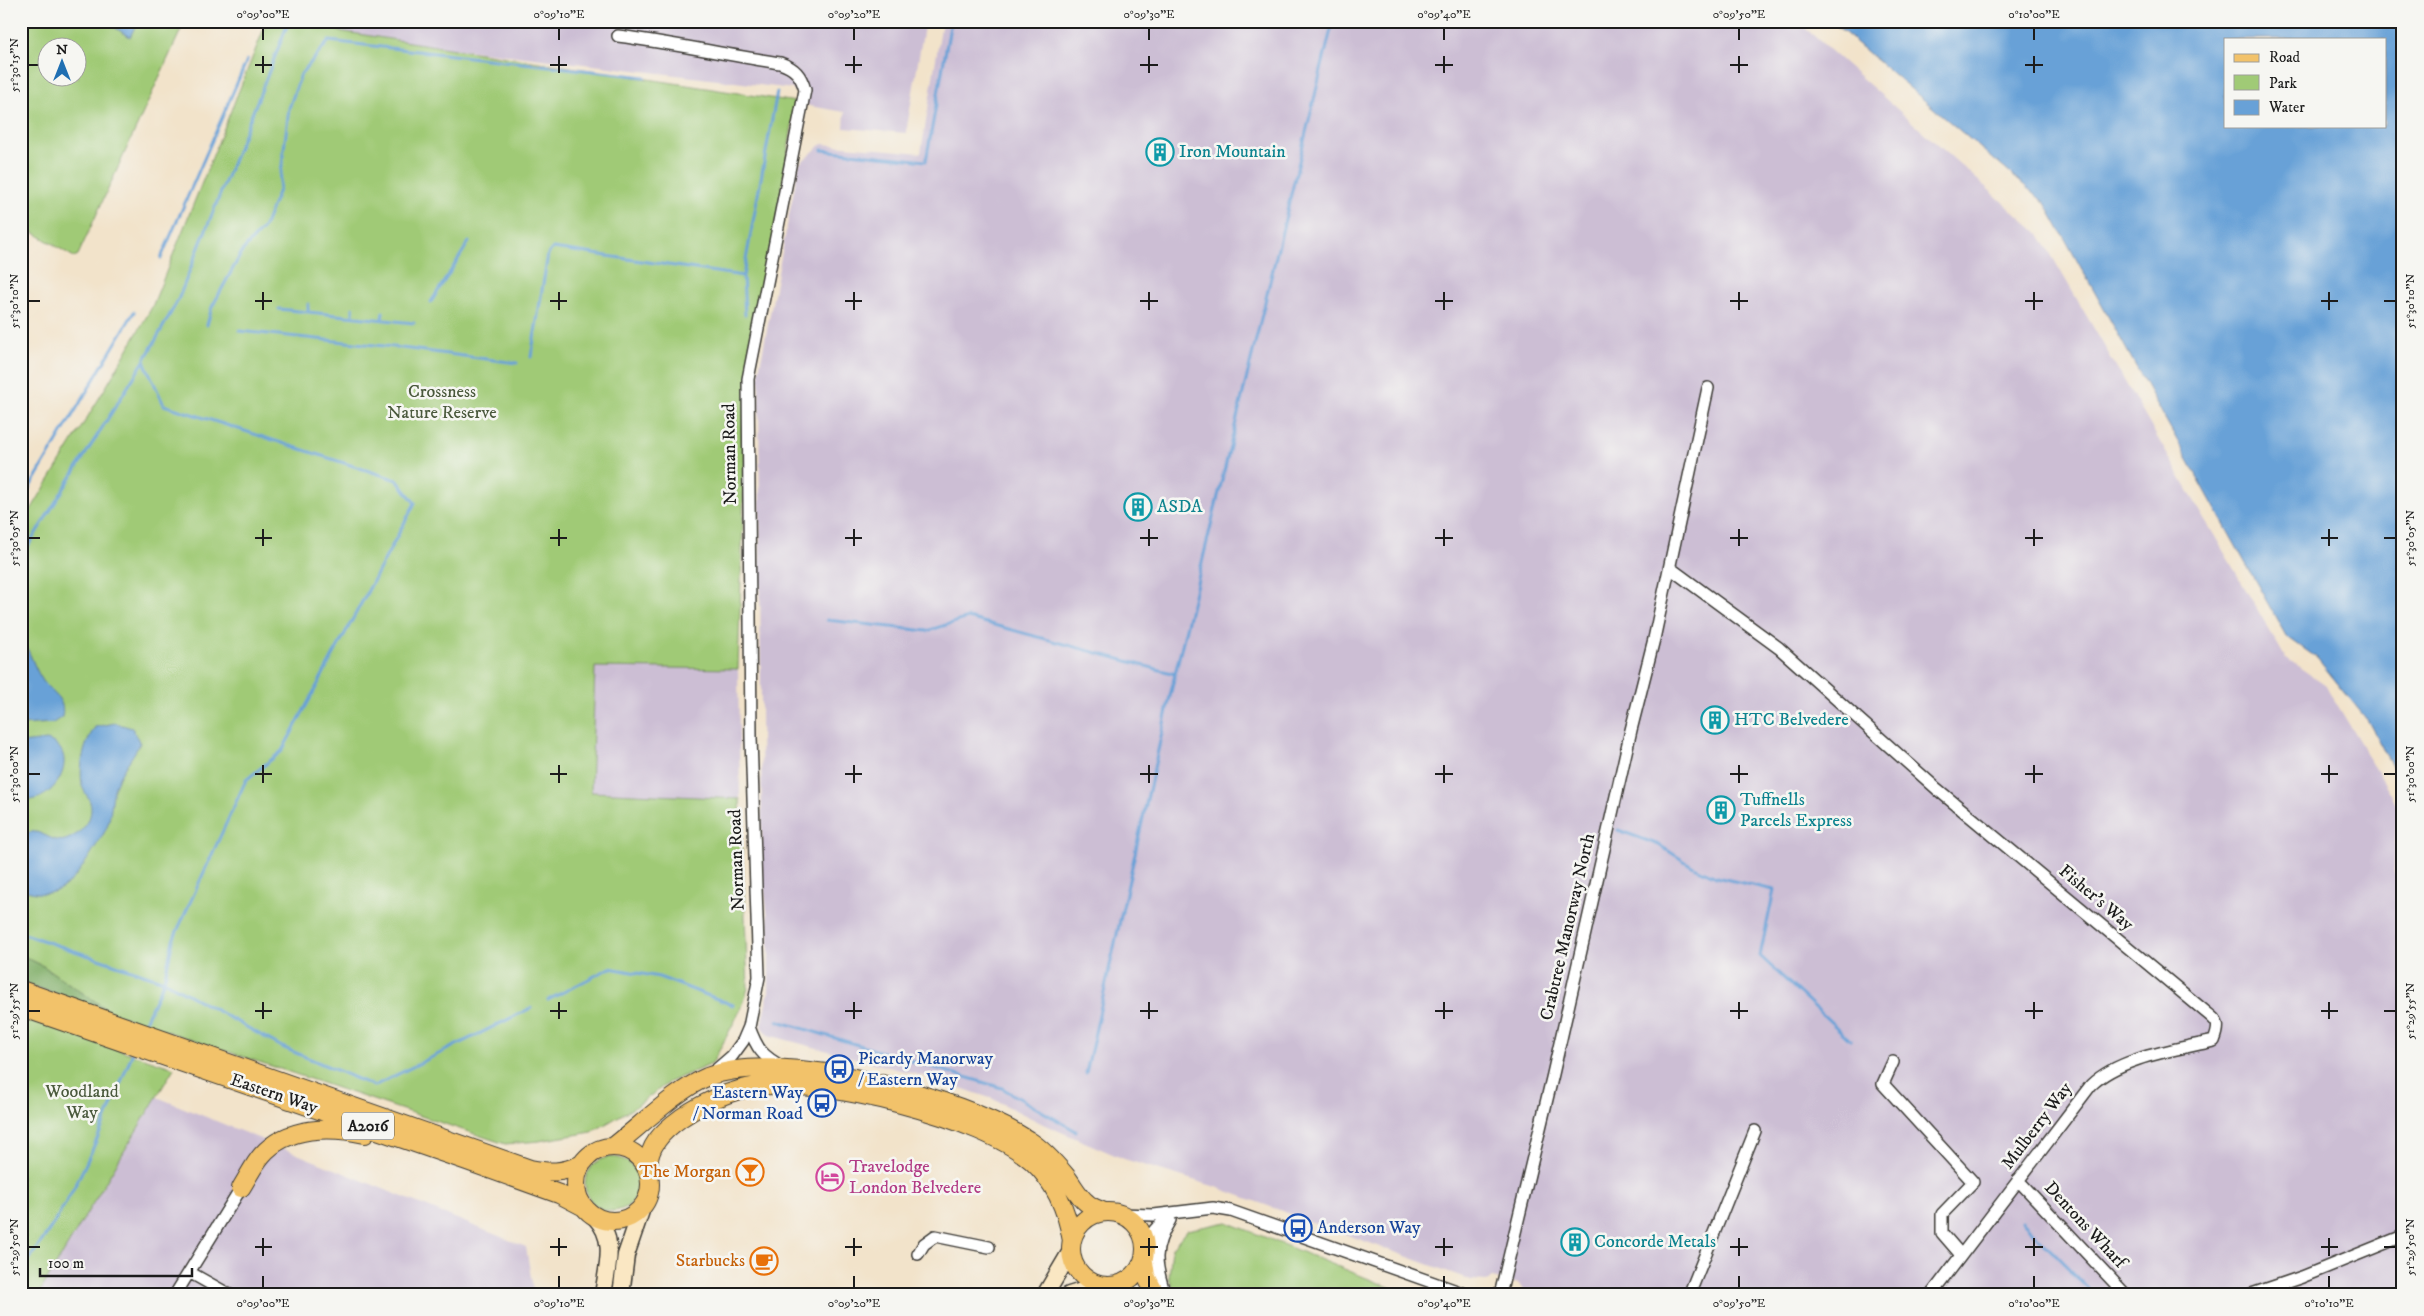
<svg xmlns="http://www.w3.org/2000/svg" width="2424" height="1316" viewBox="0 0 2424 1316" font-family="'IM FELL DW Pica',serif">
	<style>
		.industrial { fill: #ccbed4 }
		.green { fill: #a0ca76; stroke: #5e7349; fill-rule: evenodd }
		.forest { fill: #80ae67; stroke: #4e6542 }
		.water { fill: #68a1d7; stroke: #425e7a; fill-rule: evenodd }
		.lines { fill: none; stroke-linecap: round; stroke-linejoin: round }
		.stream { stroke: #68a1d7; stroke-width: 3 }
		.street-casing { stroke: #3c3a36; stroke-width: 14 }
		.secondary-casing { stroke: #3c3a36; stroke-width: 19 }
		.primary-casing { stroke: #3c3a36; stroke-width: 20 }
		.street { stroke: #fff; stroke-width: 11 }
		.secondary { stroke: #fae7c3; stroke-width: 16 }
		.primary { stroke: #f2c26a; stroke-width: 18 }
		.ticks { fill: none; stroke: #1c1c1c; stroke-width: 2 }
		.labels { text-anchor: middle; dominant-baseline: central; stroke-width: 5; stroke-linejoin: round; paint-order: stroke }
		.shield { fill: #f6f6f2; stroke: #5d5d5c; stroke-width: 1 }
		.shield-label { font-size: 16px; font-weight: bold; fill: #1c1c1c }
		.culture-label { font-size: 18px; fill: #0d838f; stroke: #f6f6f2; text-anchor: start }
		.park-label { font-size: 18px; fill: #4a593c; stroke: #f6f6f2 }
		.street-label { font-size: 18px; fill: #1c1c1c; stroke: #f6f6f2 }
		.transit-label { font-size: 18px; fill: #164399; stroke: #f6f6f2; text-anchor: start }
		.hotel-label { font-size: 18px; fill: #b23c85; stroke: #f6f6f2; text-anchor: start }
		.food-label { font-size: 18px; fill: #c56008; stroke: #f6f6f2; text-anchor: end }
		.neatline { fill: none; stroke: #1c1c1c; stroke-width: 2 }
		.ticks-label { font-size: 12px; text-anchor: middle; fill: #1c1c1c }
	</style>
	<rect width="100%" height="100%" fill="#f6f6f2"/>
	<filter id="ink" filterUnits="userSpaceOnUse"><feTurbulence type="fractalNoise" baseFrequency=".02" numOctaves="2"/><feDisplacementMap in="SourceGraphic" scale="10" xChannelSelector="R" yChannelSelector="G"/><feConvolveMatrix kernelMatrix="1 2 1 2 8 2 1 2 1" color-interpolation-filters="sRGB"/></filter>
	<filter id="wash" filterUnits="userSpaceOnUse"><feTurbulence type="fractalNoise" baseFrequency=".0096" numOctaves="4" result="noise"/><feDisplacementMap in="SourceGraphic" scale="20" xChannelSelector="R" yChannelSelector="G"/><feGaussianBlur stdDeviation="1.12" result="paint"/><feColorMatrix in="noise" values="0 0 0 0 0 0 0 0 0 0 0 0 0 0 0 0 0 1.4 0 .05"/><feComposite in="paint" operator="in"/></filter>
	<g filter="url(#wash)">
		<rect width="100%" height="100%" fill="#f2e3ca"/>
		<path class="industrial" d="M336,21H925L906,133L844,128L845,112L809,106L793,89L416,44L331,30Z
			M942,21H1797L2039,234L2285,657L2326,686L2391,794L2397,807L2394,872L2403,887V1295H1526L1519,1284L1492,1278L1487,1281L1471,1280L1216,1187L1124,1159L1045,1125L993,1099L934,1079L768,1035L761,1026L769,992V927L762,870L759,371L799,164L822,144L921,153Z
			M595,667L738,669L740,799L591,792Z
			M157,1097L526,1247L534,1295H38Z"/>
		<path class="green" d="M21,21H185L78,255L74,257L21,225ZM48,48H78V78H48Z
			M267,21H336L332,30L796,102L747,398L738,669L595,667L591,792L740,799L748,988L742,1007L712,1064L669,1082L635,1107L592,1132L539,1141L505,1144L112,1013L43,966L21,955V526L109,382L152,307Z
			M21,1017L174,1068L38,1295H21V1072L25,1066L21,1071Z
			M585 1184a27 27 0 1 1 54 0a27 27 0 1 1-54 0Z
			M1227,1222L1409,1295H1175L1169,1277L1172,1248L1187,1230Z"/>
		<path class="forest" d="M21,955L43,966L112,1013L21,982Z"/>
		<path class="water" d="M104,21H138L130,37Z
			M1831,21H2403V787L2368,721L2317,658L2286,636L2045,203ZM2225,39H2385V126H2225Z
			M21,647L27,648C32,658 36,671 43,681C52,694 66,698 62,717L53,723L21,725Z
			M115,723L132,728L140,743C133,757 121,771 115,786C111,798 112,812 108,824C105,834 96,845 91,854C73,882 58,903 21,889V834C26,833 32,831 36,832C46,834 55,843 65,840C80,835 95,820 90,802C88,796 83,791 82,785C79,764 84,744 95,727Z
			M47,740C81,750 59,800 27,800L21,795V743Z"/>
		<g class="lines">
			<path class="stream" d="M822,150L926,161L951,21
				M161,258L247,60
				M431,302L469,242
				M279,309L414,323
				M308,312V304
				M745,315L743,276L777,92
				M353,316V308
				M382,319L383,312
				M207,325L212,307L243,250L264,227L279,190L289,108L301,74L329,41L645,77
				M239,331L394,347L517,363
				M531,357L548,254L553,248L743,276
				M21,502L134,312
				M21,557L144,361L178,300L289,21
				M827,620L927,631L968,618L1175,674
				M1618,830L1659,845L1692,866L1716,877L1774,890L1760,956L1850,1040
				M21,933L164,981L282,1047L374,1086L531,1008
				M548,1000L610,968L659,977L733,1005
				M778,1021L1002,1088L1076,1131
				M142,1028L164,981L173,940L246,780L282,751L415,503L397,480L164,405L144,361
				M1086,1073L1175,674L1333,21
				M2022,1221L2095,1295
				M21,1269C73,1206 103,1127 133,1052"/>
		</g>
	</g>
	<g filter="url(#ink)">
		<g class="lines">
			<g class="street-casing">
				<path id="street" d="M618,36C673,43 726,55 780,63C795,68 801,75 805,90L748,379L751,738L759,977L749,1027L743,1041L732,1056L710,1075
					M1670,568L1779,648L1937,789L2201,1008C2216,1021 2222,1021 2214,1041C2175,1050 2120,1057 2091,1085L1931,1295
					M749,1027C757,1049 762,1056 783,1067
					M1893,1062L1883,1084L1973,1182L1942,1214V1233L1961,1255
					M2018,1180L2126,1295
					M1120,1214L1154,1215L1213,1208L1231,1211L1468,1295
					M1146,1249C1151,1235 1154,1225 1170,1220
					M918,1254L924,1244L935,1236L989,1247
					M189,1272L230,1295
					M175,1295L241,1188
					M1165,1295C1155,1264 1152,1249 1170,1220
					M1500,1295L1553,1074L1631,730L1654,639L1708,388
					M1689,1295L1755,1131
					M2249,1295L2302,1277L2403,1236"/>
			</g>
			<g class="secondary-casing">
				<path id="secondary" d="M595,1217C617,1240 607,1266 603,1295
					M621,1295L626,1255L642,1208
					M1045,1295L1071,1251
					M1069,1295L1099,1286"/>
			</g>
			<g class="primary-casing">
				<path id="primary" d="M21,990L530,1169C550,1173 562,1173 580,1165
					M21,1007L467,1161L559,1194L582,1206
					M576 1184a37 37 0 1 1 74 0a37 37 0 1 1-74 0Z
					M613,1147C639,1127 678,1089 707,1077C782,1048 962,1097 1028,1140C1041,1148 1056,1164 1066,1176C1073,1185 1078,1196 1087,1203C1091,1207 1098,1209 1104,1212
					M648,1170C647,1146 663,1131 681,1118C703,1103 731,1090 758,1086C823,1078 983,1117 1032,1161C1055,1182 1067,1210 1072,1241
					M241,1188C248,1177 254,1164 262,1155C287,1126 331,1126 365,1134
					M1071 1249a37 37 0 1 1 74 0a37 37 0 1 1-74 0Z
					M1144,1262L1146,1276L1156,1295"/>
			</g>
			<use href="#street" class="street"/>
			<use href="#secondary" class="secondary"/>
			<use href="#primary" class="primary"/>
		</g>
	</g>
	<path class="ticks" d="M263,28V40M559,28V40M854,28V40M1149,28V40M1444,28V40M1739,28V40M2034,28V40M263,56V73M559,56V73M854,56V73M1149,56V73M1444,56V73M1739,56V73M2034,56V73M28,65H40M255,65H272M550,65H567M845,65H862M1140,65H1158M1435,65H1453M1730,65H1748M2025,65H2043M263,292V310M559,292V310M854,292V310M1149,292V310M1444,292V310M1739,292V310M2034,292V310M2329,292V310M28,301H40M255,301H272M550,301H567M845,301H862M1140,301H1158M1435,301H1453M1730,301H1748M2025,301H2043M2321,301H2338M2384,301H2396M263,529V546M559,529V546M854,529V546M1149,529V546M1444,529V546M1739,529V546M2034,529V546M2329,529V546M28,538H40M255,538H272M550,538H567M845,538H862M1140,538H1158M1435,538H1453M1730,538H1748M2025,538H2043M2321,538H2338M2384,538H2396M263,765V783M559,765V783M854,765V783M1149,765V783M1444,765V783M1739,765V783M2034,765V783M2329,765V783M28,774H40M255,774H272M550,774H567M845,774H862M1140,774H1158M1435,774H1453M1730,774H1748M2025,774H2043M2321,774H2338M2384,774H2396M263,1002V1019M559,1002V1019M854,1002V1019M1149,1002V1019M1444,1002V1019M1739,1002V1019M2034,1002V1019M2329,1002V1019M28,1011H40M255,1011H272M550,1011H567M845,1011H862M1140,1011H1158M1435,1011H1453M1730,1011H1748M2025,1011H2043M2321,1011H2338M2384,1011H2396M263,1238V1256M559,1238V1256M854,1238V1256M1149,1238V1256M1444,1238V1256M1739,1238V1256M2034,1238V1256M2329,1238V1256M28,1247H40M255,1247H272M550,1247H567M845,1247H862M1140,1247H1158M1435,1247H1453M1730,1247H1748M2025,1247H2043M2321,1247H2338M2384,1247H2396M263,1276V1288M559,1276V1288M854,1276V1288M1149,1276V1288M1444,1276V1288M1739,1276V1288M2034,1276V1288M2329,1276V1288"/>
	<defs>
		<g id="building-ring" transform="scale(1.4375)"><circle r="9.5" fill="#f6f6f2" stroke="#0f9aa8" stroke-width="1.5"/><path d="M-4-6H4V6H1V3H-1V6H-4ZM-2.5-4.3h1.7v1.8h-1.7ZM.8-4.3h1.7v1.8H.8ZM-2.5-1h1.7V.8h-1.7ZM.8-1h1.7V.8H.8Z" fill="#0f9aa8"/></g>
		<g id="bus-ring" transform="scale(1.4375)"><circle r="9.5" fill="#f6f6f2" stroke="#1a4fb4" stroke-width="1.5"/><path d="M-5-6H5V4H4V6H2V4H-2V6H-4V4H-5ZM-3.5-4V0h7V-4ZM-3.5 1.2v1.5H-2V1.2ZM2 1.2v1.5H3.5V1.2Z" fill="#1a4fb4"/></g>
		<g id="bar-ring" transform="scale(1.4375)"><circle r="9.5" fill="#f6f6f2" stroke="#e8710a" stroke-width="1.5"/><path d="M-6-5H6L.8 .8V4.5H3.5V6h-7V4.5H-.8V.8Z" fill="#e8710a"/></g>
		<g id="hotel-ring" transform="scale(1.4375)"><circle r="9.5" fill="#f6f6f2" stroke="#d1479c" stroke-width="1.5"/><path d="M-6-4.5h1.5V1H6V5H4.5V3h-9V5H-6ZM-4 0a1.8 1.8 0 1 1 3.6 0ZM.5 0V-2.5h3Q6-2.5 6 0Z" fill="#d1479c"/></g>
		<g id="cafe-ring" transform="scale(1.4375)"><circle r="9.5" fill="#f6f6f2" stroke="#e8710a" stroke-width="1.5"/><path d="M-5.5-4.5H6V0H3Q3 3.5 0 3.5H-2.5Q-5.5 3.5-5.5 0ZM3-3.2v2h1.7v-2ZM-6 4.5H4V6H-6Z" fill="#e8710a"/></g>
	</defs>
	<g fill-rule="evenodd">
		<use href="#building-ring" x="1160" y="152"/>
		<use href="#building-ring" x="1138" y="507"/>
		<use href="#building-ring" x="1715" y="720"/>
		<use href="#building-ring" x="1721" y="810"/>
		<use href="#bus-ring" x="839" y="1069"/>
		<use href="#bus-ring" x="822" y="1103"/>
		<use href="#bar-ring" x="750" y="1172"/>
		<use href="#hotel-ring" x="830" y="1177"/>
		<use href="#bus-ring" x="1298" y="1228"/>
		<use href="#building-ring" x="1575" y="1242"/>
		<use href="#cafe-ring" x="764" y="1261"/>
	</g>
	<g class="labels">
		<rect class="shield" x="342" y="1112.5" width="52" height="27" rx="4"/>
		<g class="shield-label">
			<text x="368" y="1126">A2016</text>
		</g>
		<g class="culture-label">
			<text x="1179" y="152">Iron Mountain</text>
			<text x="1157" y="507">ASDA</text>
			<text x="1734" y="720">HTC Belvedere</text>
			<text x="1740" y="800">Tuffnells<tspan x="1740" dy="21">Parcels Express</tspan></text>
			<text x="1594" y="1242">Concorde Metals</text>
		</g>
		<g class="park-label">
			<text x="442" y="392">Crossness<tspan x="442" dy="21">Nature Reserve</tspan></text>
			<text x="82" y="1092">Woodland<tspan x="82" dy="21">Way</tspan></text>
		</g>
		<g class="street-label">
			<text transform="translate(730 454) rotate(-91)">Norman Road</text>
			<text transform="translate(737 860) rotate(-92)">Norman Road</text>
			<text transform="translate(2096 898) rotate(40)">Fisher's Way</text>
			<text transform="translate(1568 927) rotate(-77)">Crabtree Manorway North</text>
			<text transform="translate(274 1094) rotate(19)">Eastern Way</text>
			<text transform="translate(2037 1126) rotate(-53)">Mulberry Way</text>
			<text transform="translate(2085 1225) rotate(47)">Dentons Wharf</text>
		</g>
		<g class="transit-label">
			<text x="858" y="1059">Picardy Manorway<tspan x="858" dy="21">/ Eastern Way</tspan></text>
			<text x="803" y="1093" text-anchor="end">Eastern Way<tspan x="803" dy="21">/ Norman Road</tspan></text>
			<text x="1317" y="1228">Anderson Way</text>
		</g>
		<g class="hotel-label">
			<text x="849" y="1167">Travelodge<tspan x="849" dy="21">London Belvedere</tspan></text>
		</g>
		<g class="food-label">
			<text x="731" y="1172">The Morgan</text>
			<text x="745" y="1261">Starbucks</text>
		</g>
	</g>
	<rect width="2424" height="1316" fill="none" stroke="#f6f6f2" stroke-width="55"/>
	<rect x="2224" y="38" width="162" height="90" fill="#f6f6f2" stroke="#9f9f9c"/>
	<rect x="2234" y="54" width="25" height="8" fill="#f2c26a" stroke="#9f9f9c"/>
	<text x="2269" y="62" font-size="15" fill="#1c1c1c">Road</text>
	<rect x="2234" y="75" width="25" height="15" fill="#a0ca76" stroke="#9f9f9c"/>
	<text x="2269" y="88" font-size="15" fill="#1c1c1c">Park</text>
	<rect x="2234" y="100" width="25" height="15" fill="#68a1d7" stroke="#9f9f9c"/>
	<text x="2269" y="112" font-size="15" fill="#1c1c1c">Water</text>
	<g transform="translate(62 62)"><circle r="24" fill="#f6f6f2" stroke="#9f9f9c"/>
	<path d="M0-4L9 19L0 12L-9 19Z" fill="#1f6fb2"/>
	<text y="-8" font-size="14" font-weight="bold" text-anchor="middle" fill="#1c1c1c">N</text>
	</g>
	<path d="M40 1268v8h152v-8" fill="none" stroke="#1c1c1c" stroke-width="2.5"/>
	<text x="48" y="1268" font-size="15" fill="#1c1c1c" stroke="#f6f6f2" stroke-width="4" paint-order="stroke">100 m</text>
	<rect x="28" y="28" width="2368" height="1260" class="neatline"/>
	<g class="ticks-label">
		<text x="263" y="18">0°09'00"E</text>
		<text x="559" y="18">0°09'10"E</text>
		<text x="854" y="18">0°09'20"E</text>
		<text x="1149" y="18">0°09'30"E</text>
		<text x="1444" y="18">0°09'40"E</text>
		<text x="1739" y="18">0°09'50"E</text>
		<text x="2034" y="18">0°10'00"E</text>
		<text transform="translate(14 65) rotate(-90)" y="4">51°30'15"N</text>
		<text transform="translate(14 301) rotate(-90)" y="4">51°30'10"N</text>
		<text transform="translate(2410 301) rotate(-90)" y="4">51°30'10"N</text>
		<text transform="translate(14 538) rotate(-90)" y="4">51°30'05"N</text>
		<text transform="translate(2410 538) rotate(-90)" y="4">51°30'05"N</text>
		<text transform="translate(14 774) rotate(-90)" y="4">51°30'00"N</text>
		<text transform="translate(2410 774) rotate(-90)" y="4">51°30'00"N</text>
		<text transform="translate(14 1011) rotate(-90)" y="4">51°29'55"N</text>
		<text transform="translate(2410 1011) rotate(-90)" y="4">51°29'55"N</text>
		<text transform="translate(14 1247) rotate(-90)" y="4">51°29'50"N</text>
		<text transform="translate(2410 1247) rotate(-90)" y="4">51°29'50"N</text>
		<text x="263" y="1307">0°09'00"E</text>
		<text x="559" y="1307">0°09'10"E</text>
		<text x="854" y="1307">0°09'20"E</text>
		<text x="1149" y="1307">0°09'30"E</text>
		<text x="1444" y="1307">0°09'40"E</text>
		<text x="1739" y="1307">0°09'50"E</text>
		<text x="2034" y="1307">0°10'00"E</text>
		<text x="2329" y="1307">0°10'10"E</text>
	</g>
</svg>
